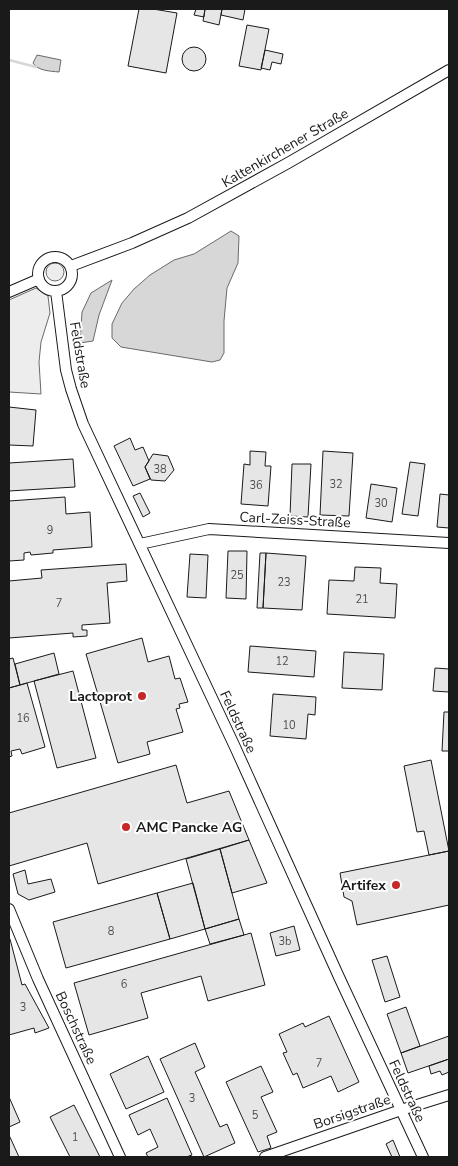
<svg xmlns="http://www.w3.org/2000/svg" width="458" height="1166" viewBox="0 0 458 1166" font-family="'Nunito Sans',sans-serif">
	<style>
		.green { fill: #ededed; stroke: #6a6a6a }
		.water { fill: #d7d7d7; stroke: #6a6a6a }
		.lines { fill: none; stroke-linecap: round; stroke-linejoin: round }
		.stream { stroke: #d7d7d7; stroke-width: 2.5 }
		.building { fill: #e6e6e6; stroke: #1a1a1a }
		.minor-casing { stroke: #1a1a1a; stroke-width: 12 }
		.minor { stroke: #fff; stroke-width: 10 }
		.poi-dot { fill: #c62828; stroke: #fff; stroke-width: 2 }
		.labels { text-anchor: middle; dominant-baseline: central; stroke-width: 4; stroke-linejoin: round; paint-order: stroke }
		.number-label { font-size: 11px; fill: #4d4d4d }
		.street-label { font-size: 14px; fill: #1a1a1a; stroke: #fff }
		.poi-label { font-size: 14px; font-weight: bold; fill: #1a1a1a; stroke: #fff; text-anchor: end }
	</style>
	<rect width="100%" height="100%" fill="#fff"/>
	<path class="green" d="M46 272a9 9 0 1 1 18 0a9 9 0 1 1-18 0Z
		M36,288L48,296L50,313L41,342L39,362L41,394L9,392V300Z"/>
	<path class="water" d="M37,55L61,60L59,72C50,71 38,71 33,63Z
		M231,231L239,236L238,263L227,288L224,321V353L220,360L212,362L121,347L112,338V324L122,303L134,289L150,275L174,260L194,254Z
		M112,280L99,315L93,341L80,343L82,312L91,293Z"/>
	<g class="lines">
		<path class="stream" d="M9,60L36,67"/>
	</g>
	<path class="building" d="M139,9H153L177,13L166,73L128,66Z
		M196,9H205L204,17L194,15Z
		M205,9H222L219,25L203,21Z
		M222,9H245L243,20L221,15Z
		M247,25L269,29L261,70L239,66Z
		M182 59a12 12 0 1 1 24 0a12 12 0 1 1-24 0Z
		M265,50L283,54L281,64L272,62L270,70L261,68Z
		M9,407L36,410L33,446L9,445Z
		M130,438L135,450L143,447L149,461L145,467L150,479L133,486L114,446Z
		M250,451L266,452L265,466H271L268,506L241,504L244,464L250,465Z
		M323,451L353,453L349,516L320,515Z
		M153,454L168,456L174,470L165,481L151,480L145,467Z
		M73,459L75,487L9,491V463Z
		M410,462L425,464L418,516L402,514Z
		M292,464H311L308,517L290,516Z
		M371,484L397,488L392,522L366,518Z
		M140,493L150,513L143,517L133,496Z
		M440,494L449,495V528L437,527Z
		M65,497L66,514L90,512L92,547L53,550V553L31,555L30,552L24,553V560L9,561V501Z
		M228,551H247L246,599L226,598Z
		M260,553H266L263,608H257Z
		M266,553L306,556L302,610L263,608Z
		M190,554L208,555L206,598L187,597Z
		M126,564L127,581L107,583L110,623L82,625V630H87V636L73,637V633L9,638V581L42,578L41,570Z
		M355,567L381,568L380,583L397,584L395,618L327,614L329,580L354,581Z
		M142,638L148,662L169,656L175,679L180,678L188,702L179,704L180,708L176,709L183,732L147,742L150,754L118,763L86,654Z
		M250,646L316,651L314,677L248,672Z
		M344,652L384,654L382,690L342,688Z
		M54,653L59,674L20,685L15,664Z
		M13,658L20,685L9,688V659Z
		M435,668L449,669V692L433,691Z
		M73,671L96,758L57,768L34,681Z
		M27,683L45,747L22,754L20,749L11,751L12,756L9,757V688Z
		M273,694L316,697L315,715L308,714L306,739L270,736Z
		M444,712H449V751H442Z
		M431,760L449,851L429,855L424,831L417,832L404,766Z
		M176,765L187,803L229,791L249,840L98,884L87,843L9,866V813Z
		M249,840L267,883L232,893L220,849Z
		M220,849L239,919L205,929L186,859Z
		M449,851V905L357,925L352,901L344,897L340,873Z
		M25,870L28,884L51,879L55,892L29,900L18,894L13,874Z
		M193,883L205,929L170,939L157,893Z
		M157,893L170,939L66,968L53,922Z
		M239,919L244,935L210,944L205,929Z
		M294,926L300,950L276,956L270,933Z
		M251,933L265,985L208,1001L201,976L141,993L148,1018L89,1035L74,983Z
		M9,939H10L22,985L25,984L49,1028L35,1033L34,1028L9,1035Z
		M387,956L400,997L385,1002L372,960Z
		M406,1007L420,1046L401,1053L387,1014Z
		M329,1016L359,1082L338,1092L331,1076L303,1088L297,1073L293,1075L283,1053L287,1052L279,1034L303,1023L305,1027Z
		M449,1036V1059L408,1073L401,1053Z
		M195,1043L205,1067L195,1072L220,1127L227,1124L235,1143L204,1157L160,1059Z
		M148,1056L164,1092L126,1109L110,1074Z
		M449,1059V1072L442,1075L440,1071L431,1074L429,1066Z
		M261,1066L273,1092L261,1097L277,1132L267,1136L271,1148L258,1152L226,1082Z
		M9,1097L20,1122L9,1127Z
		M167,1098L192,1155L186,1157H148L146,1153L158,1147L150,1129L138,1135L129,1115Z
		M74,1105L100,1157H70L50,1117Z
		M9,1135L19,1157H9Z
		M393,1140L400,1157H391H392L386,1144Z"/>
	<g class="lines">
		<g class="minor-casing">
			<path id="minor" d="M38 274a17 17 0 1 1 34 0a17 17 0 1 1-34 0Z
				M71,266L132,243L188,218L288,163L449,70
				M56,291L66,370L71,389L83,424L235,747L339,977L423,1157
				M9,292L39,279
				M140,544L209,529L449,543
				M9,909L38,979L120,1157
				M265,1157L401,1110L449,1095"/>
		</g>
		<use href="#minor" class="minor"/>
	</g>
	<g class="poi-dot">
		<circle cx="142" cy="696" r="5"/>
		<circle cx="126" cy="827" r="5"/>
		<circle cx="396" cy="885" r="5"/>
	</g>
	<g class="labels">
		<g class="number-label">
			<text x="160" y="469">38</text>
			<text x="336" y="484">32</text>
			<text x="256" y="485">36</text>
			<text x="381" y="503">30</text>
			<text x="50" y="530">9</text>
			<text x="237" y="575">25</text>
			<text x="284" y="582">23</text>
			<text x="362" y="599">21</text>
			<text x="59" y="603">7</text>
			<text x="282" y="661">12</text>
			<text x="23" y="718">16</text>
			<text x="289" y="725">10</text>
			<text x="111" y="931">8</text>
			<text x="285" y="941">3b</text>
			<text x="124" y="984">6</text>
			<text x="23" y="1007">3</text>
			<text x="319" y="1063">7</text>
			<text x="192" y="1098">3</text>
			<text x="255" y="1115">5</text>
			<text x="75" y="1137">1</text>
		</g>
		<g class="street-label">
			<text transform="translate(285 148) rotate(-30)">Kaltenkirchener Straße</text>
			<text transform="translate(80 355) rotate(80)">Feldstraße</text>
			<text transform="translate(295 520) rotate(3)">Carl-Zeiss-Straße</text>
			<text transform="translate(238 722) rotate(65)">Feldstraße</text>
			<text transform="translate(76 1028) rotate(65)">Boschstraße</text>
			<text transform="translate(407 1091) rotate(65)">Feldstraße</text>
			<text transform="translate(352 1112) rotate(-19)">Borsigstraße</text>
		</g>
		<g class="poi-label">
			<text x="132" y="696">Lactoprot</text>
			<text x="136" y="827" text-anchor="start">AMC Pancke AG</text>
			<text x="386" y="885">Artifex</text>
		</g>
	</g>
	<rect width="458" height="1166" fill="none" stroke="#1a1a1a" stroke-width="20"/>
</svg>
